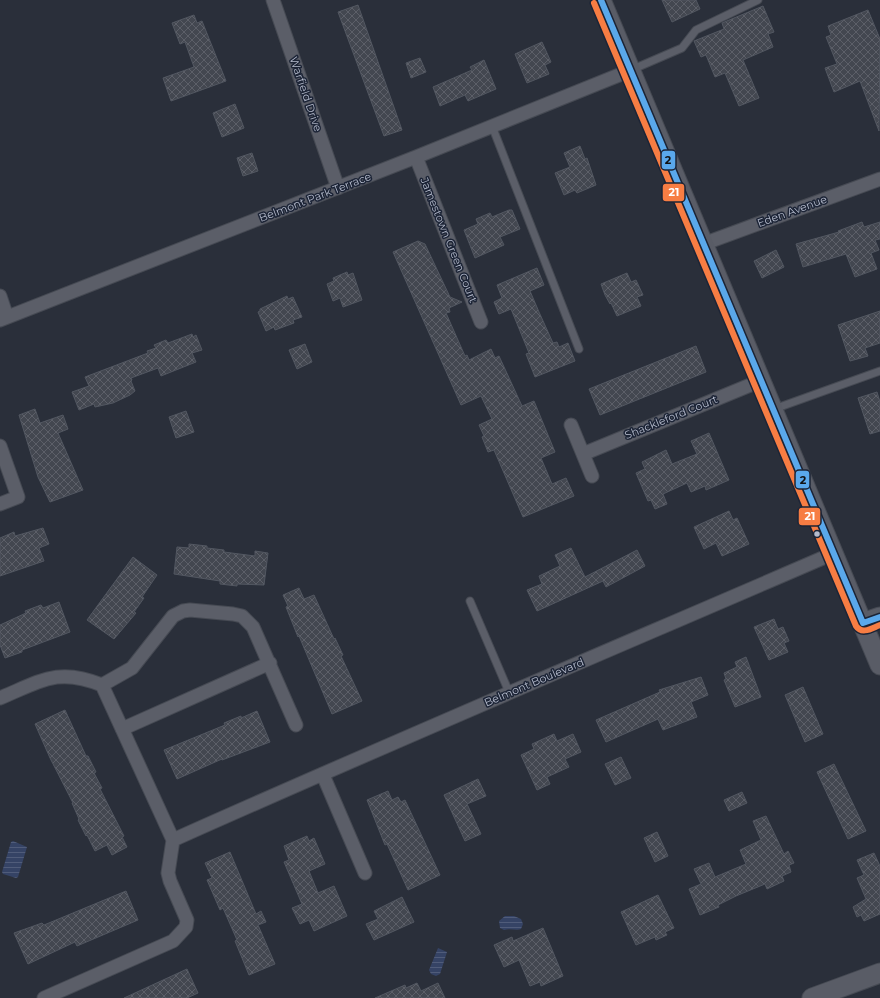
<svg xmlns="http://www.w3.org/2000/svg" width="880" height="998" viewBox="0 0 880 998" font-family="Montserrat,sans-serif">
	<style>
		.water { fill: url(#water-rules) }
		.building { fill: url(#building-cross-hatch); stroke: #525761 }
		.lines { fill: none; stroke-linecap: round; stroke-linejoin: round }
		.lane-casing { stroke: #464a53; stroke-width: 9 }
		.street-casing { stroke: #464a53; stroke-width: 15 }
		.secondary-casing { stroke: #464a53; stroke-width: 21 }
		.lane { stroke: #5b5e68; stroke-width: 7 }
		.street { stroke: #5b5e68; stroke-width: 13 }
		.secondary { stroke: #595c66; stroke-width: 19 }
		.bus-1-casing { stroke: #1c2436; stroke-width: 9 }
		.bus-2-casing { stroke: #1c2436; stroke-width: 9 }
		.bus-1 { stroke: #5aa8eb; stroke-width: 6 }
		.bus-2 { stroke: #f77d43; stroke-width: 6 }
		.bus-dot { fill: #b4bacb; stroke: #1c2436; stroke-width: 1.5 }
		.labels { text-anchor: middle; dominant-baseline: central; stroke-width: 3; stroke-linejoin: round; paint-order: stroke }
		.street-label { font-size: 11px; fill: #b4bacb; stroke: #1c2436 }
		.line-badge { stroke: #1c2436; stroke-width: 1.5 }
		.badge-label { font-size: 11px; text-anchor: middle; font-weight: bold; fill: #fff }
		.pale-badge-label { font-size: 11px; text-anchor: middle; font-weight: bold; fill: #111 }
	</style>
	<defs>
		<pattern id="water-rules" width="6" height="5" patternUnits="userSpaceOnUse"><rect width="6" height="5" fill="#354365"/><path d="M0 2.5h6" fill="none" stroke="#505c7a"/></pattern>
		<pattern id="building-cross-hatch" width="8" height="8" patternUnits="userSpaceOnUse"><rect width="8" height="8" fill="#434750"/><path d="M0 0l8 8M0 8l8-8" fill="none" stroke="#5c5f68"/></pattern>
	</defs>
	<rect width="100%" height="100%" fill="#2a2f3a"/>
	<path class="water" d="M13,841L27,847L18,877L16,878L3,874L2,872L11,842Z
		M505,916H514L521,919L523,924L521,929C517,931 510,928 504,930L500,928L499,921Z
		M438,948L447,952L440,974L436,976L431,974L429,970Z"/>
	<path class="building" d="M662,0H696L700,9L672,22Z
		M358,5L402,130L384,136L338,12Z
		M763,6L774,32L768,34L773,47L743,60L759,98L739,106L725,73L715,77L706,55L701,57L694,41L724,29L722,23Z
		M868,10L880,39L879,131L860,81L834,92L825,68L837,64L826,37L831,35L828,26Z
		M194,15L197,23L202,21L226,81L171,101L163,78L194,67L185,42L180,44L172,23Z
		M542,42L551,62L545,65L549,74L527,83L515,54Z
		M420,58L426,72L411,78L406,63Z
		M484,60L496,89L468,101L465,95L440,106L433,87L472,70L470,67Z
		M235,104L244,128L222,137L213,113Z
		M580,146L585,159L587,158L596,185L577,193L575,190L564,195L555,173L570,167L564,153Z
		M252,153L258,171L243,176L237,158Z
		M509,210H512L520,229L500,237L504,245L475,258L464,230L478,224L476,219L490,213L492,217Z
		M862,222L864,227L880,222V239L875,240L879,250L871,253L877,269L855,277L846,254L803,267L796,244L839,232L838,231Z
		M418,241L425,244L450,297L462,302L449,308L450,312L446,313L465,356L467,355L469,360L491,349L495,358L499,356L522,406L534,401L555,452L541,458L552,484L566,478L574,496L523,517L494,450L488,452L482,437L484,436L479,425L492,419L481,396L461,405L393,252Z
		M776,250L784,267L762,278L754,261Z
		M537,268L544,285L530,291L539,312L553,343L557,342L559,347L568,343L575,361L535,377L526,354L529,353L511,309L499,314L494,302L502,298L497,285Z
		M347,272L348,275L353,273L362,300L343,307L340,298L333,301L327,284L334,281L333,278Z
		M627,273L631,282L636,280L643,295L637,297L641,306L617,316L611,303L610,304L605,295L601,284Z
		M287,296L288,299L293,297L302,317L293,320L294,323L275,330L274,327L266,331L258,312L260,311V309Z
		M880,311V343L865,348L868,356L850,361L838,325Z
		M192,334L193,337L196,335L202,350L192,353L196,362L161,376L158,368L131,378L132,380L131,381L135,391L130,395L113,403L95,407L94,404L79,410L72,392L89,386L85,377L148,353L147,351L156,348L154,345L166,340L168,343Z
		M305,344L312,362L297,369L289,350Z
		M696,346L706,372L600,415L589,389Z
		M877,392L880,402V431L870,434L858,398Z
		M35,409L40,423L63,415L68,429L58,433L83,490L50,502L38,477L19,415Z
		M186,411L194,432L176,438L169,417Z
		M709,433L729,480L706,490L705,486L691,492L687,483L663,494L667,504L655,509L651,500L648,501L636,473L645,469L642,462L666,450L672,464L697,454L691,441Z
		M729,511L733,520L737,518L749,544L722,556L716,543L704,549L694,527Z
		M43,528L49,544L39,548L44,561L0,576V538L14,532L15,536Z
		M189,544L207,546V548L224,550V552L255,556V551L268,553L264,585L237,584V586L220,584V581L174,574L177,547L189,548Z
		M571,548L585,577L637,550L645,566L606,587L603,581L537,611L527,590L542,584L539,576L560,566L555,555Z
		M133,557L157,575L142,597L144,598L134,612L136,613L114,639L87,620Z
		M299,588L304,599L314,595L334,639L335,638L343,655L341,656L362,701L332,714L299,636L298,637L286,607L288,606L283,595Z
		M59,602L70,632L22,650V652L5,658L0,645V625L26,613L25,611L41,605L43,608Z
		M774,619L778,629L783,627L789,641L784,643L788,652L769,660L754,627Z
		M746,657L761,697L735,707L724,680L726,679L724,673L737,667L735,662Z
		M701,677L708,695L691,702L697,717L663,730L658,719L606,742L596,720L660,692L659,690Z
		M803,687L823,734L805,742L785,695Z
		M65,710L86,756H88L96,772L94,773L102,788L100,789L124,836L122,837L127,847L112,855L107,845L95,851L87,835L86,836L78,820L79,819L72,803H73L50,758L35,724Z
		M257,711L270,742L222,760V759L177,779L164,750L225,725L224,723L241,716V718Z
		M554,734L557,741L573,734L581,752L565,759L569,767L547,777L550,784L537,790L521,755L534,749L532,744Z
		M621,757L631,778L615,785L605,764Z
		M834,764L866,831L848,839L817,772Z
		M478,779L486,796L467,804L481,834L465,841L444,795Z
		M388,791L392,800L398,797L401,802L405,800L440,875L408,890L387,844L385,845L367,800Z
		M742,792L747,803L729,811L724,800Z
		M766,816L784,854L788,851L794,863L789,865L791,872L782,876L784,881L767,889L765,884L736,896L718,905L719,907L700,915L689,889L701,884L694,869L709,863L715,877L746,864L740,850L761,840L753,821Z
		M657,832L668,856L655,862L644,838Z
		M307,836L309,841L314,838L325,864L309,871L318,893L334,886L347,916L314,931L309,920L300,924L292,908L302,904L284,862L289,860L284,846Z
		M230,852L256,914L261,911L266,922L258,925L275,964L249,975L235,941L237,940L223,908L220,910L207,880L212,878L205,863Z
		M874,853L880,866V914L864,921L861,915L857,917L853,907L866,899L857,878L864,875L857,860Z
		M126,891L138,920L77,946L75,942L28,964L14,933L42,923L44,925Z
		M658,895L674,928L665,932L667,935L656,940L655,937L636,945L621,912Z
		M402,897L414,922L374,940L366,924L378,919L374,911Z
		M543,928L563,976L541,986L540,982L530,986L519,960L504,967L494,945L512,937L513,941Z
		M187,969L198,993L187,998H124Z
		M417,983L421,991L438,983L445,998H375L405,985L406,988Z"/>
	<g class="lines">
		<g class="lane-casing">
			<path id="lane" d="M631,70L682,48L696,30L758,0
				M492,126L579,349
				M774,409L880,371
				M470,601L509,692"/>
		</g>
		<g class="street-casing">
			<path id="street" d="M273,0L338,188
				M416,157L481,322
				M703,244L880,179
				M0,296L7,317
				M0,320L416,157L629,71
				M571,425L592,476
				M0,446L18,497L0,504
				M583,454L760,381
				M0,698C41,681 58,667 102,685L132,668L173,616L183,611L190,610L233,614L242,616L253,627L296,725
				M122,729L270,663
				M323,775L365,873
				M173,840C392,742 612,649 832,554
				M44,998L173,941L186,927L187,920L170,881L168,873L173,840L102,685"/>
		</g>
		<g class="secondary-casing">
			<path id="secondary" d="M601,0L880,665
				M863,623L880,617
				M812,998L880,973"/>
		</g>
		<use href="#lane" class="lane"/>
		<use href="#street" class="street"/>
		<use href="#secondary" class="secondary"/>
		<g class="bus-1-casing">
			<path id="bus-1" d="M601,0L863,623L880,617"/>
		</g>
		<g class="bus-2-casing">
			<path id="bus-2" d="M594,3L856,626C862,635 872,628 880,625"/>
		</g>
		<use href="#bus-1" class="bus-1"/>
		<use href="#bus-2" class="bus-2"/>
	</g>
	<circle class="bus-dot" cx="817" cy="534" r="3.5"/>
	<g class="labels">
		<g class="street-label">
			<text transform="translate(306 94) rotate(71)">Warfield Drive</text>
			<text transform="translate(315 197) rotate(-21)">Belmont Park Terrace</text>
			<text transform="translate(792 211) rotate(-20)">Eden Avenue</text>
			<text transform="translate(449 240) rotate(68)">Jamestown Green Court</text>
			<text transform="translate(671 417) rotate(-22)">Shackleford Court</text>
			<text transform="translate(534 682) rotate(-23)">Belmont Boulevard</text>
		</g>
	</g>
	<g class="line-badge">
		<rect x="661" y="150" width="15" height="20" rx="4" fill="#5aa8eb"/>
		<rect x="662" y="183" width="23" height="19" rx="4" fill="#f77d43"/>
		<rect x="795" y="470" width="15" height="19" rx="4" fill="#5aa8eb"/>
		<rect x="798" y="507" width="23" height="19" rx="4" fill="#f77d43"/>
	</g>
	<g class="badge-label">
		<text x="674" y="196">21</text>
		<text x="810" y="520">21</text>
	</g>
	<g class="pale-badge-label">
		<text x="668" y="164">2</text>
		<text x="803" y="484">2</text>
	</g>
</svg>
